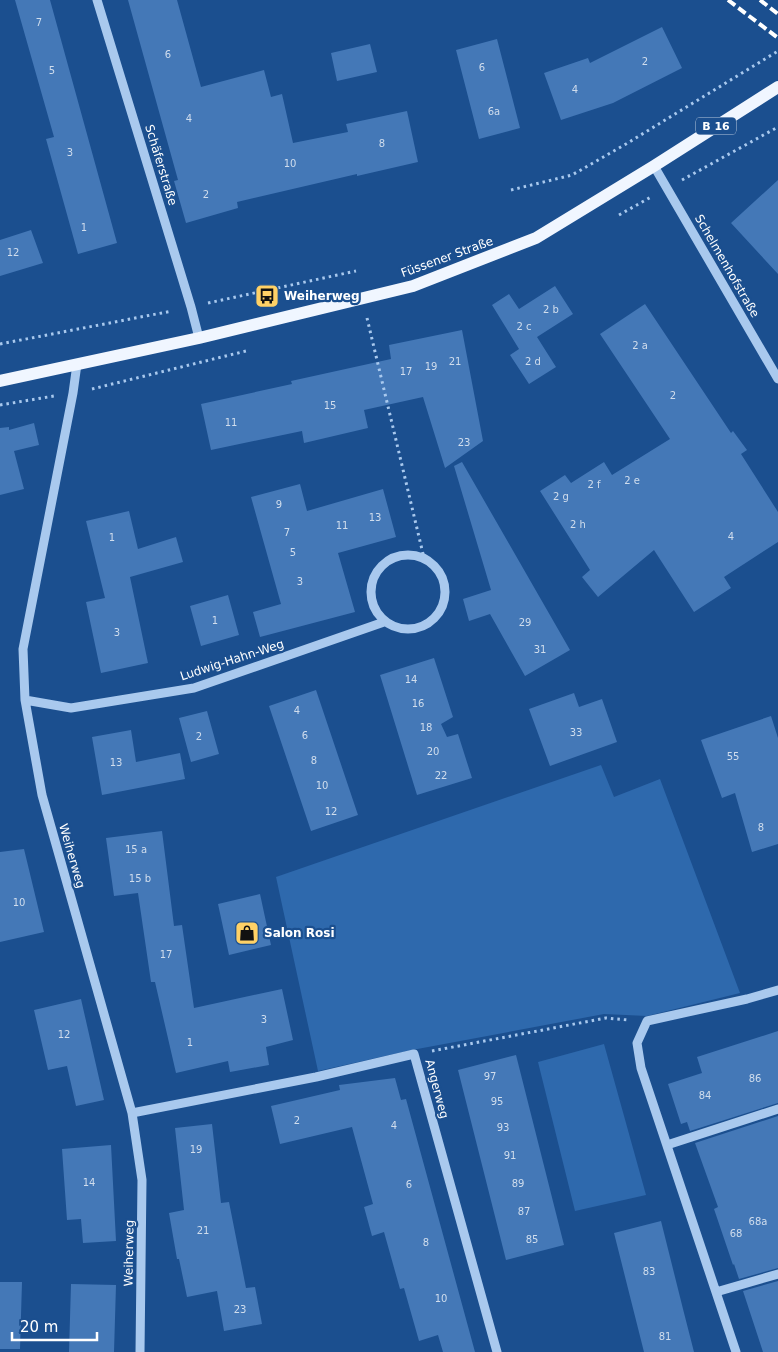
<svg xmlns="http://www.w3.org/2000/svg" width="778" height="1352" viewBox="0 0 778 1352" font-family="'DejaVu Sans',sans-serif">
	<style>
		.green { fill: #2e69ad }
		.building { fill: #4478b7 }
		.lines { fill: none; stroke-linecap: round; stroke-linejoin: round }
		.path { stroke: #a9c9ee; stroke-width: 3; stroke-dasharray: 2.5 4; stroke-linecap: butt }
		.minor { stroke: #a9c9ee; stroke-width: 9 }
		.major { stroke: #f0f6ff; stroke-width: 12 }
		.rail { stroke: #fff; stroke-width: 4; stroke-dasharray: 9 4; stroke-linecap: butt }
		.labels { text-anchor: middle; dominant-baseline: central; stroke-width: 4.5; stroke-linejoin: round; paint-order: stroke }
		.number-label { font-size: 10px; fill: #d0dded }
		.shield { fill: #1b4f8f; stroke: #bbcadd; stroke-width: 1 }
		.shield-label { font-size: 11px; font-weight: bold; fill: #fff }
		.street-label { font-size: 12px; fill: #fff; stroke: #1b4f8f }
		.poi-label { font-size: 12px; font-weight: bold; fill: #fff; stroke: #1b4f8f; text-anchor: start }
	</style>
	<rect width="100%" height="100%" fill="#1b4f8f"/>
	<path class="green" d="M601,765L614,797L660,779L740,993L647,1016L604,1014L412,1050L318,1071L276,877Z
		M604,1044L646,1195L575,1211L538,1062Z"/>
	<path class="building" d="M15,0H50L117,243L78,254L46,139L54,137Z
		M128,0H177L201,87L264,70L271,97L282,94L293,143L348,132L346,124L407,111L418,162L357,176V174L237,202L238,208L186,223L174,181L178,180Z
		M662,27L682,68L613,103L561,120L544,73L588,58L590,63Z
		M497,39L520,128L479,139L456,50Z
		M370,44L377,72L337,81L331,53Z
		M778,180V274L731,223Z
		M31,230L43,263L0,276V240Z
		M555,286L573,314L537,337L556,367L529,384L510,355L519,349L492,305L509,294L519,309Z
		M645,304L731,433L733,431L747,450L741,454L778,512V542L724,577L731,588L694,612L654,550L598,597L582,577L590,570L540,491L565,475L571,483L604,462L612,475L670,439L600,334Z
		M462,330L483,441L445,468L423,397L364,410L368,428L304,443L302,431L211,450L201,404L292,384L291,381L391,359L389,345Z
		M34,423L39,445L14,451L24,489L0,495V428L9,427V430Z
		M462,462L570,650L525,676L490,614L469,621L463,599L491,590L454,466Z
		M300,484L307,511L383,489L396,537L338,553L355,612L260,637L253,612L281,604L251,497Z
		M129,511L138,549L176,537L183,562L130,577L148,663L101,673L86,602L105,598L86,521Z
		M228,595L239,635L201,646L190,606Z
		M434,658L453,717L441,724L447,737L458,734L472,778L417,795L380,675Z
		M316,690L358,815L311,831L269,706Z
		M574,693L579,707L602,699L617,742L550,766L529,709Z
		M207,711L219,754L191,762L179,718Z
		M771,716L778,738V844L752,852L735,793L722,798L701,740Z
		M131,730L136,762L180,753L185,779L102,795L92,737Z
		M162,831L174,926L182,925L194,1008L282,989L293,1040L266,1047L269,1065L230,1072L228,1061L176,1073L155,982H151L138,893L114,896L106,838Z
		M24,849L44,932L0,942V852Z
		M260,894L271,945L229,955L218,904Z
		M81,999L104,1100L76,1106L67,1066L48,1070L34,1010Z
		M778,1031V1103L690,1131L687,1122L681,1124L668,1084L702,1073L697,1057Z
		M516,1055L564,1245L506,1260L458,1070Z
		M395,1078L401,1100L406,1099L475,1352H443L438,1335L419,1341L404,1288L400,1289L384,1232L372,1236L364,1207L373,1204L352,1127L280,1144L271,1106L340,1090L339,1085Z
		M778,1116V1268L739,1279L734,1264L733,1265L714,1209L718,1207L695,1143Z
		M212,1124L221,1203L229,1202L246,1288L255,1287L262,1324L224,1331L217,1291L187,1297L179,1259H177L169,1213L184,1210L175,1128Z
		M111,1145L116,1241L83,1243L81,1219L67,1220L62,1149Z
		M661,1221L683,1309L694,1352H644L614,1233Z
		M778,1281V1352H763L743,1291Z
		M0,1282H22L20,1349H0Z
		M71,1284L116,1285L114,1352H69Z"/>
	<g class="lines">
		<path class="path" d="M682,180L778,127
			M511,190L572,175L626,144L778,51
			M619,215L651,197
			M208,303L356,271
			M367,318L424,558
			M0,344L172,311
			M92,389L246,351
			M0,405L54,396
			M432,1051L606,1018L628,1020"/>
		<path class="minor" d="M97,0L191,307L199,338
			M654,166L778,379
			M77,364L73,393L23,649L25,700L42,795L132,1113L142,1180L140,1352
			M371 592a37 37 0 1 1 74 0a37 37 0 1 1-74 0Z
			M25,700L71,708L194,688L384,622
			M132,1113L316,1077L414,1054L497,1352
			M667,1145L778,1109
			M716,1292L778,1274
			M736,1352L641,1068L637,1043L647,1021L747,999L778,990"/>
		<path class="major" d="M0,381L199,338L413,286L536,238L654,166L778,87"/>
		<path class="rail" d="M728,0L778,38
			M760,0L778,14"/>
	</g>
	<defs>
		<g id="bus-square" transform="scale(1.25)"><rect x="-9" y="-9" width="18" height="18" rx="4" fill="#ffd166" stroke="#1b4f8f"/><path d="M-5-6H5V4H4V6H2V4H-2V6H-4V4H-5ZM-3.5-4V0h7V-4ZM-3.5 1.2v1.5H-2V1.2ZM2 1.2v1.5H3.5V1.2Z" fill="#111"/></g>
		<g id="shop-square" transform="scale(1.25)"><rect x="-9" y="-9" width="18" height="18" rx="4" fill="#ffd166" stroke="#1b4f8f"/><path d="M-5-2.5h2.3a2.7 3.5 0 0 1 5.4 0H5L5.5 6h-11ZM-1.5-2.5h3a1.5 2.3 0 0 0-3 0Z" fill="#111"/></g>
	</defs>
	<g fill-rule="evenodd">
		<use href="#bus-square" x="267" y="296"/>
		<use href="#shop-square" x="247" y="933"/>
	</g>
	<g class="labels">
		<g class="number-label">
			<text x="39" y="22">7</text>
			<text x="168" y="54">6</text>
			<text x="645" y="61">2</text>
			<text x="482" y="67">6</text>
			<text x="52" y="70">5</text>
			<text x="575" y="89">4</text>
			<text x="494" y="111">6a</text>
			<text x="189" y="118">4</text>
			<text x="382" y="143">8</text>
			<text x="70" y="152">3</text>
			<text x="290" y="163">10</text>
			<text x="206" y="194">2</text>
			<text x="84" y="227">1</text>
			<text x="13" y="252">12</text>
			<text x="551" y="309">2 b</text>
			<text x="524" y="326">2 c</text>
			<text x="640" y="345">2 a</text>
			<text x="455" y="361">21</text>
			<text x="533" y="361">2 d</text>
			<text x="431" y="366">19</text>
			<text x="406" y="371">17</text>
			<text x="673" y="395">2</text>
			<text x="330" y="405">15</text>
			<text x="231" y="422">11</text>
			<text x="464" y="442">23</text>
			<text x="632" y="480">2 e</text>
			<text x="594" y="484">2 f</text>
			<text x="561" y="496">2 g</text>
			<text x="279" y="504">9</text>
			<text x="375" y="517">13</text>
			<text x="578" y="524">2 h</text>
			<text x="342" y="525">11</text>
			<text x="287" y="532">7</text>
			<text x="731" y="536">4</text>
			<text x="112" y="537">1</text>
			<text x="293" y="552">5</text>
			<text x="300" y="581">3</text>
			<text x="215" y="620">1</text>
			<text x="525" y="622">29</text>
			<text x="117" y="632">3</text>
			<text x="540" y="649">31</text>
			<text x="411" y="679">14</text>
			<text x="418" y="703">16</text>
			<text x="297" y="710">4</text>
			<text x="426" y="727">18</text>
			<text x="576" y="732">33</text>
			<text x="305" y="735">6</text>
			<text x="199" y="736">2</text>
			<text x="433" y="751">20</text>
			<text x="733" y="756">55</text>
			<text x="314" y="760">8</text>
			<text x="116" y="762">13</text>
			<text x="441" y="775">22</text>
			<text x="322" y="785">10</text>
			<text x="331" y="811">12</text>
			<text x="761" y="827">8</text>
			<text x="136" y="849">15 a</text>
			<text x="140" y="878">15 b</text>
			<text x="19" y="902">10</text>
			<text x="166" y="954">17</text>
			<text x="264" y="1019">3</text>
			<text x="64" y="1034">12</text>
			<text x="190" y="1042">1</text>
			<text x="490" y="1076">97</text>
			<text x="755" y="1078">86</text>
			<text x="705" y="1095">84</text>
			<text x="497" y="1101">95</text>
			<text x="297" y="1120">2</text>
			<text x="394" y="1125">4</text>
			<text x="503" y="1127">93</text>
			<text x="196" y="1149">19</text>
			<text x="510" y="1155">91</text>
			<text x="89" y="1182">14</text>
			<text x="518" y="1183">89</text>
			<text x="409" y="1184">6</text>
			<text x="524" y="1211">87</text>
			<text x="758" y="1221">68a</text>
			<text x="203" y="1230">21</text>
			<text x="736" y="1233">68</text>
			<text x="532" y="1239">85</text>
			<text x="426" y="1242">8</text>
			<text x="649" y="1271">83</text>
			<text x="441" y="1298">10</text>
			<text x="240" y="1309">23</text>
			<text x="665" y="1336">81</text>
		</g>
		<rect class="shield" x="696" y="117.5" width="40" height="17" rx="4"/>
		<g class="shield-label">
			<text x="716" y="126">B 16</text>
		</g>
		<g class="street-label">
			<text transform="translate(161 165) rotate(73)">Schäferstraße</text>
			<text transform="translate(447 257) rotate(-20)">Füssener Straße</text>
			<text transform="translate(727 266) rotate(60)">Schelmenhofstraße</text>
			<text transform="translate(232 660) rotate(-18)">Ludwig-Hahn-Weg</text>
			<text transform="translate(72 856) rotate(74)">Weiherweg</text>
			<text transform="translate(437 1089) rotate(75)">Angerweg</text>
			<text transform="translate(129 1253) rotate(-89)">Weiherweg</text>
		</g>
		<g class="poi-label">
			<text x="284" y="296">Weiherweg</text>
			<text x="264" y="933">Salon Rosi</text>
		</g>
	</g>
	<path d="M12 1332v8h85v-8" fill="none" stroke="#ffffff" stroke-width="2.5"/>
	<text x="20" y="1332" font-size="15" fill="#ffffff" stroke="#1b4f8f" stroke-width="4" paint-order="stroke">20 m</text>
</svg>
